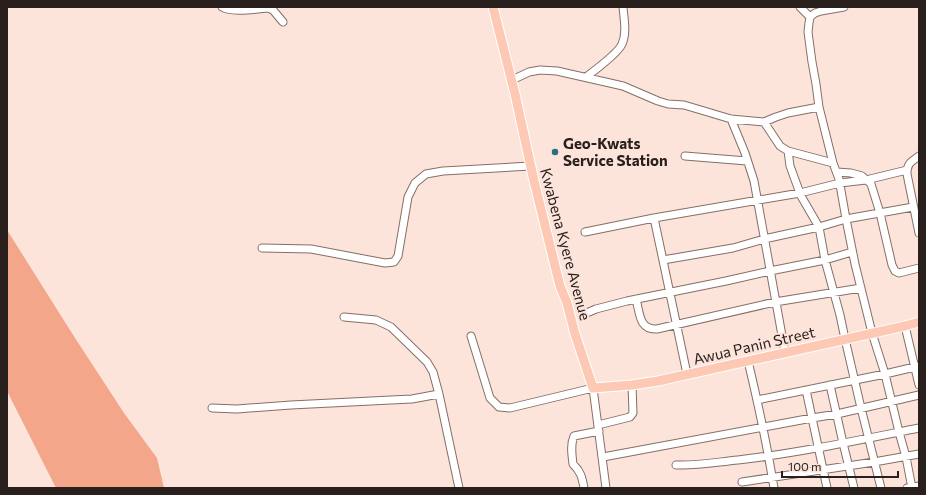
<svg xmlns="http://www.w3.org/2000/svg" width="926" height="495" viewBox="0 0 926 495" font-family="Commissioner,sans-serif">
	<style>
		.forest { fill: #f3a689 }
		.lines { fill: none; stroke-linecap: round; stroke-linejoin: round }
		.minor-casing { stroke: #846f67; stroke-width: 9 }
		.major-casing { stroke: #fff; stroke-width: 11 }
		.minor { stroke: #fff; stroke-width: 7 }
		.major { stroke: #fdc9b5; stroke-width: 9 }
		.poi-dot { fill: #2b6c80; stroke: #fce4db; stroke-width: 1.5 }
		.labels { text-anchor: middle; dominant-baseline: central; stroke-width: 4; stroke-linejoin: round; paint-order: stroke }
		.poi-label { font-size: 15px; font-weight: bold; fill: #29201d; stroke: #fce4db; text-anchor: start }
		.street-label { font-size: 15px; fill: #29201d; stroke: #fce4db }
	</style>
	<rect width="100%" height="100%" fill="#fce4db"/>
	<path class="forest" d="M7,230L75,338L124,413L157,458L164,488H56L7,391Z"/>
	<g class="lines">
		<g class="minor-casing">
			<path id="minor" d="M222,7C230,13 257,9 268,8L273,10L283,22
				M800,7L810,17
				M844,7L821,11L815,13L810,17L809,23L808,32L812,62L816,84L819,107L833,163L839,179L846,219L855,264L872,333L885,374L899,432L906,457L912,488
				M586,77C594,71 619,52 622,44C627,33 624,19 623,7
				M512,80L529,72L540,70L557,71L623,86L658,101L668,104L684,105L731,119L764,122L776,117L788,113L819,107
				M731,119L745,153L754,181L785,352
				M764,122L780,146L788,151L833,163
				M685,156L747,161
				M919,156C911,162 907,163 907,174L919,233
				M837,172L851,173L862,176L871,184L880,213L892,265L895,271L899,273L919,268
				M654,218L687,374
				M585,232L654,218L800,193L840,183L866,180L907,170
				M262,248L311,249L385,263L394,262L398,256L408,197L415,183L426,174L443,171L531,166
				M663,260L733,248L764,239L819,227L801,196L790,166L788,151
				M636,299C640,314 639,330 657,329L775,302L861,288
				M589,312L596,309L627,301L726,281L770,271L825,260L852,252
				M344,317L376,320L391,327L427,362L433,372L439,394L459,488
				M905,326L919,385
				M471,336L490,398L499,407L510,408L593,388L606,488
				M748,361C758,403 767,445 774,488
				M830,385L843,443L854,488
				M806,390L827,488
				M757,400L885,374L919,366
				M212,408L237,409L291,405L391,400L412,399L439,394
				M598,425L630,417L633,413L632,385
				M603,457L812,418L837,414L919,395
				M676,465C697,466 717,462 738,460C799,453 859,440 919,428
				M742,482L874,462L919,454
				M584,488C582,477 581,472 573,464C572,455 570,445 574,436L599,431
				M881,488L861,408L845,339L840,315L825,260L819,227L846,219L913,207
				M907,488L919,486"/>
		</g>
		<g class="major-casing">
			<path id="major" d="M493,7L515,94L534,181L560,286L567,303L575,334L593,388L632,385L658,381L905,326L919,322"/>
		</g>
		<use href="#minor" class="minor"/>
		<use href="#major" class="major"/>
	</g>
	<circle class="poi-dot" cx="555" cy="152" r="4"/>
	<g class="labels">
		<g class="poi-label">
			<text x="563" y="143">Geo-Kwats<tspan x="563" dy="17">Service Station</tspan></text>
		</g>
		<g class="street-label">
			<text transform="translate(566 244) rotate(75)">Kwabena Kyere Avenue</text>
			<text transform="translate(754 345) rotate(-13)">Awua Panin Street</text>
		</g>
	</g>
	<rect width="926" height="495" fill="none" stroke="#29201d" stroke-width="16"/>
	<path d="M782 471v6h116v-6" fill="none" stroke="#29201d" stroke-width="2"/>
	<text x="788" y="471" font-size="12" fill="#29201d" stroke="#fce4db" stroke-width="3" paint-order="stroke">100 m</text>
</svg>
